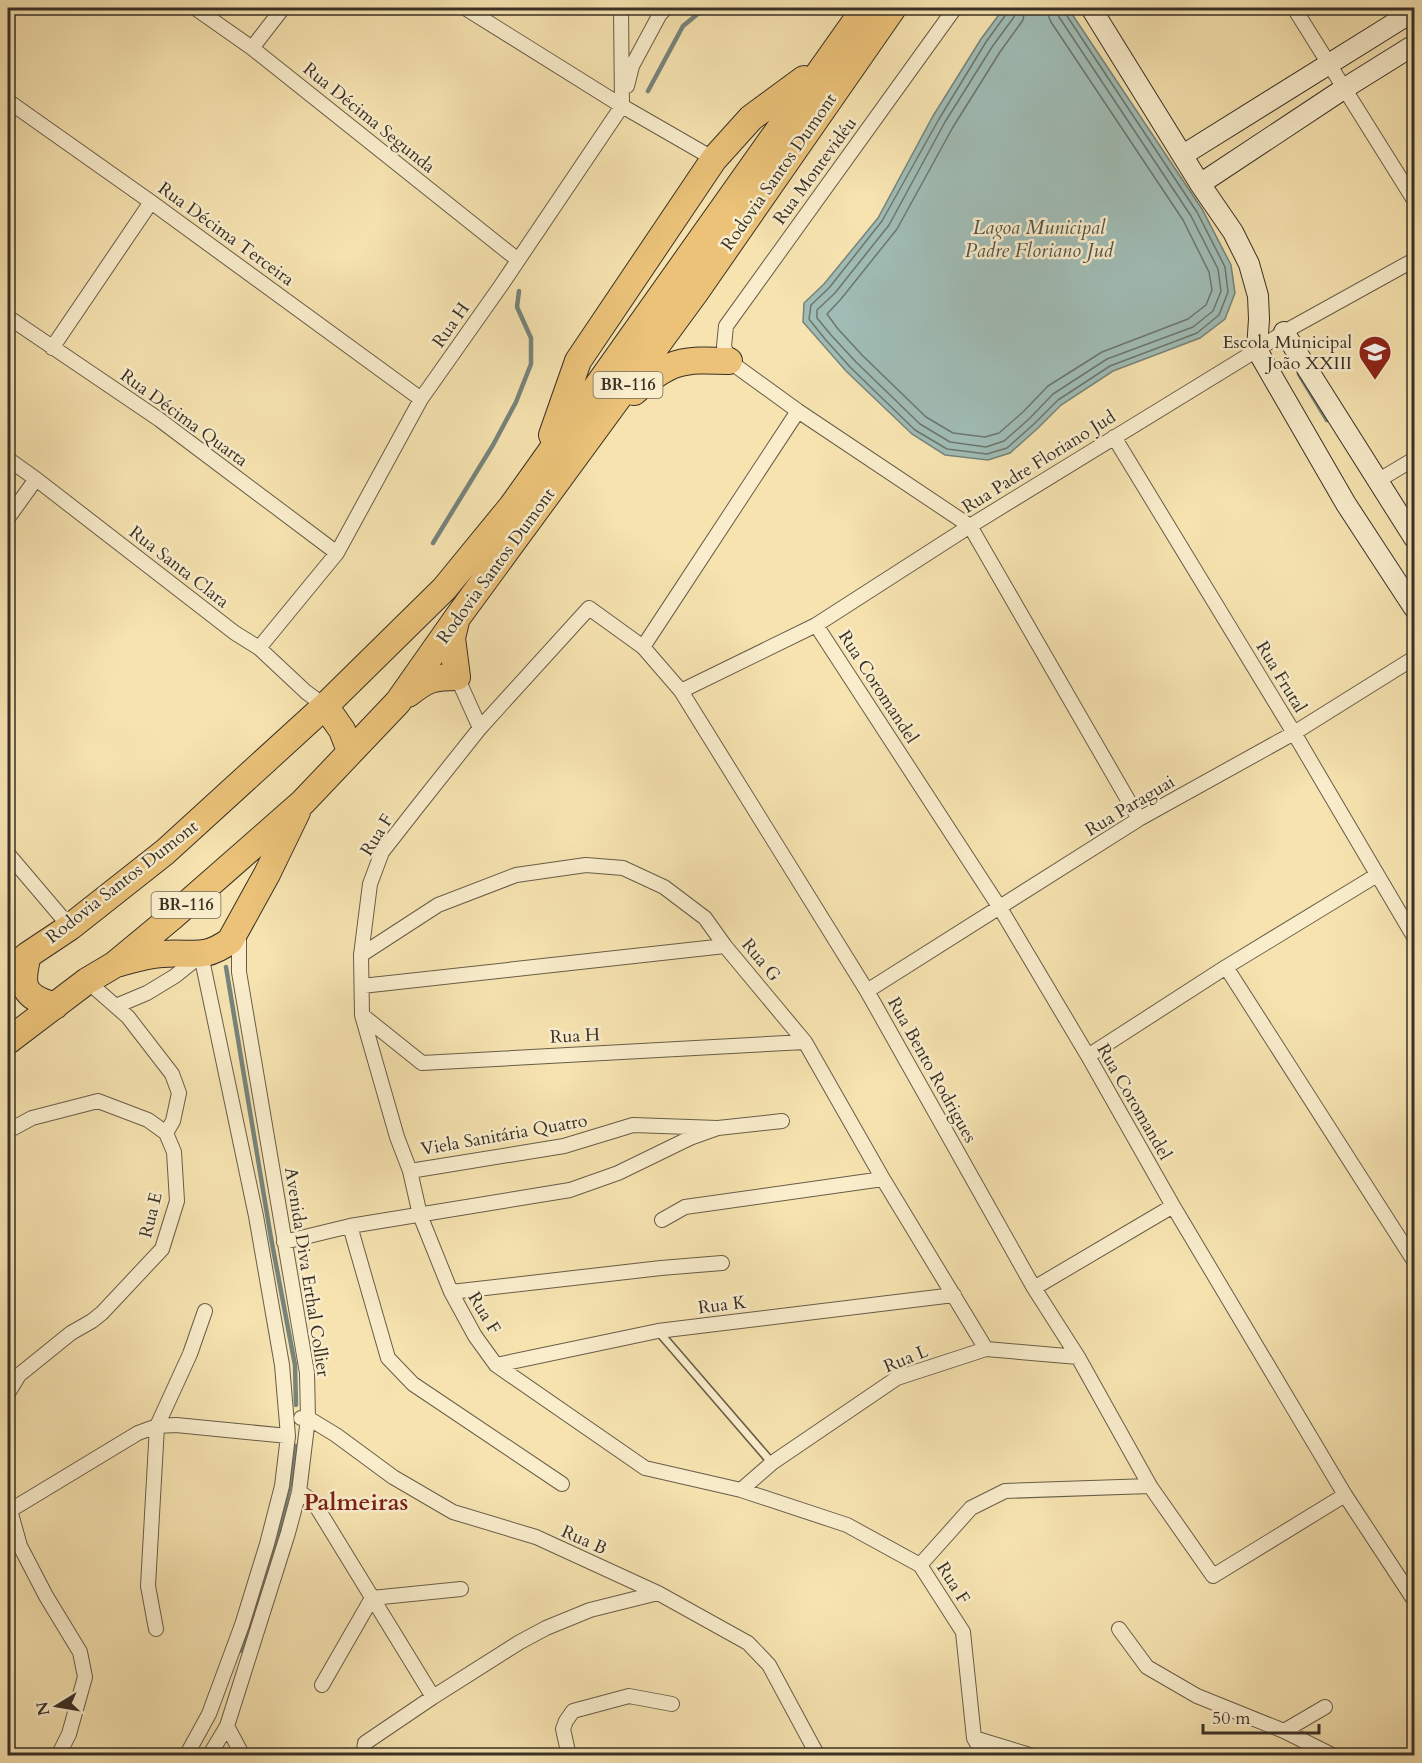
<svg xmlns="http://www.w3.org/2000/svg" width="1422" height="1763" viewBox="0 0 1422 1763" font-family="Cardo,serif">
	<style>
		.water { fill: #a0bcb5; stroke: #76847c; stroke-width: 1.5 }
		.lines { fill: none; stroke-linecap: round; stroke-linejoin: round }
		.shore { stroke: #6c766e; stroke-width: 1.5 }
		.stream { stroke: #76847c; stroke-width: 4.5 }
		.lane-casing { stroke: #685d48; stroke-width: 10 }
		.street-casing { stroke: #685d48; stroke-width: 16 }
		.secondary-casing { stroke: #383026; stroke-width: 22 }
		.highway-casing { stroke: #383026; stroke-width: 28 }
		.lane { stroke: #f9edcc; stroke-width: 7 }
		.street { stroke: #f9edcc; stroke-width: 14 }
		.secondary { stroke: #f9edcc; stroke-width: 20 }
		.highway { stroke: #ebc278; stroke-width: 26 }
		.labels { text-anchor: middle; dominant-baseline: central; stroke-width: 5; stroke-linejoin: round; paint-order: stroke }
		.shield { fill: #f9edcc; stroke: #726958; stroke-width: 1.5 }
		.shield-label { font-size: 16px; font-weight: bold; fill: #383026 }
		.street-label { font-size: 18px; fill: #383026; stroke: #f9edcc }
		.poi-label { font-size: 18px; fill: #383026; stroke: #f9edcc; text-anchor: end }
		.water-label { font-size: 20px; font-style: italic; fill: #52534a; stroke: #f9edcc }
		.district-label { font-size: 24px; font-weight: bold; fill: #7a1f14; stroke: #f9edcc }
	</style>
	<rect width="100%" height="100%" fill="#f6e3b0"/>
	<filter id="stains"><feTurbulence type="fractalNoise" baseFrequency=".00333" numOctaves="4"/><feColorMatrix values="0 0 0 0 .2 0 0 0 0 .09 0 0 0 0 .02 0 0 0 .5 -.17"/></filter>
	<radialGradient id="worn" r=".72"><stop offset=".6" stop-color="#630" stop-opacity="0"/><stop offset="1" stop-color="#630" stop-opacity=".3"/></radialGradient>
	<path class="water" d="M1004,8H1068L1202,209L1231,265L1235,293L1225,319L1200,338L1113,371L1061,405L1038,428L1010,453L988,460L945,455L912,434L846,371L803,322L804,303L824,284L878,218L933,116L981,39Z"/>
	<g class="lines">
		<path class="shore" d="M1009,8L1007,13L986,42L939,119L882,221L829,288L811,305L809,319L825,339L850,367L915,430L947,449L987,454L1007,448L1034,424L1058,400L1110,366L1197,333L1219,315L1228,292L1225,267L1197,212L1065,13L1064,8
			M1016,8L1014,17L992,47L945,122L889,225L835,293L817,310V318L831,335L856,362L920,424L950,442L986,447L1004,441L1029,419L1053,394L1107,359L1193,327L1213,311L1221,291L1218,269L1191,216L1059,17L1056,8
			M1025,8L1023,20L1000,52L953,127L897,229L841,299L827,314L838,329L862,355L926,417L953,433L985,437L999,433L1023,412L1048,386L1102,352L1188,319L1206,305L1212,290L1209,272L1183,220L1051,22L1048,15L1047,8"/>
		<path class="stream" d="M648,91L683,26L705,8
			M1299,374L1327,420
			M433,543L493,445L516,402L531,364V338L517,307L519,291
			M226,967L271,1238L295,1365L296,1405
			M242,1651C262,1584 288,1516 296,1446"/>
		<g class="lane-casing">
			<path id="lane" d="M658,1331L772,1463"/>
		</g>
		<g class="street-casing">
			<path id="street" d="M195,8L252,48L518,260
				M465,8L622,106L714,159
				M955,8L726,326L724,346L729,361L798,411L970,526L1139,819
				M1294,8L1414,200
				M252,48L283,8
				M627,86L632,66L660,14L666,8
				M8,101L151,202L421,399
				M8,317L160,420L337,553
				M52,348L151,202
				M1114,437L1294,733L1414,937
				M8,459L36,479L235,633L259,648L306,692L325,706
				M1379,480L1414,459
				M8,518L36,479
				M816,625L1000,908L1088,1056L1173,1206L1345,1495L1414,1600
				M643,647L798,411
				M259,648L337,553L421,399L500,287L622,106L621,8
				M457,677L480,728
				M681,691L816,625L970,526L1257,350L1284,332L1414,260
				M8,854L70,927
				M361,955L438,905L516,875L586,865L623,868L664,887L705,918L725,946L805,1042L883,1179L986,1349
				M1226,967L1414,1261
				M362,986L725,946
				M867,991L1139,819L1294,733L1414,658
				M116,1006L147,993L175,976L201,955L256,1216L282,1365L288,1436L282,1486L267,1544L242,1625L209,1714L186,1756
				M362,1015L422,1063L805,1042
				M1088,1056L1226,967L1377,875
				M8,1131L32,1118L98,1101L148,1120L166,1133
				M410,1171L564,1146L633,1125L718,1128L782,1121
				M662,1220L685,1207L883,1179
				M350,1226L388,1358L413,1384L562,1484
				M284,1242L350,1226L570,1190L618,1173L690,1138L718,1128
				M1034,1288L1173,1206
				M451,1292L661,1268L722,1263
				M496,1365L658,1331L954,1295
				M8,1393L19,1375L71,1333L92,1321L102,1313L162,1249L177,1201L174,1152L166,1133L173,1121L179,1093L172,1074L128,1017L87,981
				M301,1418H308L336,1435L393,1477L453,1512L536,1537L658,1593L748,1643L769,1665L818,1756
				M741,1490L772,1463L897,1378L986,1349L1078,1357
				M299,1492L313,1501L433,1697
				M8,1503L20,1546L46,1596L80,1652L85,1677L69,1734L58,1756
				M9,1511L138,1433L157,1426L176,1425L288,1436
				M920,1565L971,1508L1005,1491L1150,1486
				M156,1629L148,1586L157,1426L190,1354L205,1311
				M1119,1629L1147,1667L1197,1696L1284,1731L1334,1756
				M322,1685L372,1598L461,1589
				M227,1726L243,1756
				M1284,1731L1325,1707
				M974,1738L1033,1756
				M209,1756L227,1726L288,1533L299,1492L308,1418L307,1373L239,972V934
				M363,1756L365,1743L433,1697L520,1642L546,1628L590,1610L658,1593
				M569,1756L563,1729L566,1721L573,1711L629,1696L672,1704
				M984,1756L974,1738L963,1632L920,1565L847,1525L741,1490L645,1468L496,1365L475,1336L451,1292L420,1215L410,1171L397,1137L362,1015L361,955L370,884L382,852L418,806L480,728L589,608L643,647L681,691L867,991L1034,1288L1078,1357L1150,1486L1213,1576L1345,1495"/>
		</g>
		<g class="secondary-casing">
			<path id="secondary" d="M1091,8L1200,184L1233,232L1249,264L1258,296L1259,319L1257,350L1346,504L1414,608
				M1183,155L1414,11
				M1200,184L1345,88L1414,45
				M1284,332L1414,538"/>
		</g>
		<g class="highway-casing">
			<path id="highway" d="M634,392C670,360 682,359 729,361
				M552,435L578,361L714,159L751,118L804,79
				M408,694C427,679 433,677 457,677L452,638L456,621
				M325,706L342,730L350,751
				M28,955C20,986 22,996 55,1006
				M120,963C134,959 147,955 162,954C192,951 202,961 230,941L267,874L297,812
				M8,971L28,955L70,927L165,852L325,706L444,589L512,506L542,464L865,8
				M8,1041L87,981L114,965L172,917L303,802L398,702L457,618L695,293L893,8"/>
		</g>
		<use href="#lane" class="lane"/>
		<use href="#street" class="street"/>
		<use href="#secondary" class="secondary"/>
		<use href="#highway" class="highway"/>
	</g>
	<defs>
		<g id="school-pin" transform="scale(1.725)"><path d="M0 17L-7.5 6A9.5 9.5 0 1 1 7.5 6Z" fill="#8f2418" stroke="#f9edcc"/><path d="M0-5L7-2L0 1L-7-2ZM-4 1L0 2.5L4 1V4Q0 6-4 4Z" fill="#fff"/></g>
	</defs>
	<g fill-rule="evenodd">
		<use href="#school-pin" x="1375" y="352"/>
	</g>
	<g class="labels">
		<g class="shield">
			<rect x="593.5" y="372" width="69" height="26" rx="4.5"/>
			<rect x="151.5" y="892" width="69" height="26" rx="4.5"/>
		</g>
		<g class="shield-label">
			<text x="628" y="385">BR-116</text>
			<text x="186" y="905">BR-116</text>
		</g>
		<g class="street-label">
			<text transform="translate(369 118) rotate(39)">Rua Décima Segunda</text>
			<text transform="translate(815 171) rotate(-54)">Rua Montevidéu</text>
			<text transform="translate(779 172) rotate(-55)">Rodovia Santos Dumont</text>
			<text transform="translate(226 234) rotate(36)">Rua Décima Terceira</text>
			<text transform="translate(451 325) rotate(-55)">Rua H</text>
			<text transform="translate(184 418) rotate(36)">Rua Décima Quarta</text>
			<text transform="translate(1039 462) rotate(-32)">Rua Padre Floriano Jud</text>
			<text transform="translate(496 566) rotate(-54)">Rodovia Santos Dumont</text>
			<text transform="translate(179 567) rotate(38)">Rua Santa Clara</text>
			<text transform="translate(1281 677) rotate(59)">Rua Frutal</text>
			<text transform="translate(878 687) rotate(57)">Rua Coromandel</text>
			<text transform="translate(1130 806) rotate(-31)">Rua Paraguai</text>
			<text transform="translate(377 835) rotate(-58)">Rua F</text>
			<text transform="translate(122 882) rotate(-38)">Rodovia Santos Dumont</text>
			<text transform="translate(761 960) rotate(50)">Rua G</text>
			<text transform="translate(575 1036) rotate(-3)">Rua H</text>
			<text transform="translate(932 1070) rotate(61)">Rua Bento Rodrigues</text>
			<text transform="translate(1134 1102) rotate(60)">Rua Coromandel</text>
			<text transform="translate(504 1135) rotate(-10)">Viela Sanitária Quatro</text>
			<text transform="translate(151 1215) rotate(-76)">Rua E</text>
			<text transform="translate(307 1272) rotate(81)">Avenida Diva Erthal Collier</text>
			<text transform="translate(722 1305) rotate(-7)">Rua K</text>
			<text transform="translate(484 1313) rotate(59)">Rua F</text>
			<text transform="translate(906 1359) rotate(-22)">Rua L</text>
			<text transform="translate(584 1540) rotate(24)">Rua B</text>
			<text transform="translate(953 1583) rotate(58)">Rua F</text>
		</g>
		<g class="poi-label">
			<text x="1352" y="342">Escola Municipal<tspan x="1352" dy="21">João XXIII</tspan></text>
		</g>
		<g class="water-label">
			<text x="1039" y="227">Lagoa Municipal<tspan x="1039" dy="23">Padre Floriano Jud</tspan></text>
		</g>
		<g class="district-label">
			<text x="356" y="1502">Palmeiras</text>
		</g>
	</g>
	<rect width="1422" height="1763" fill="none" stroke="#f6e3b0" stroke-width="30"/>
	<rect x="9" y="9" width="1404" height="1745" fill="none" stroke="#383026" stroke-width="3"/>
	<rect x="15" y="15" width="1392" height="1733" fill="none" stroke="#383026" stroke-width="1.5"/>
	<g transform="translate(57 1706) rotate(259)" stroke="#f9edcc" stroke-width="4.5" paint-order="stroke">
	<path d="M0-4.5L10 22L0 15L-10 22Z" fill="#383026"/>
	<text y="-9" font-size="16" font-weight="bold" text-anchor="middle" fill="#383026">N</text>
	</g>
	<path d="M1203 1724v9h116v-9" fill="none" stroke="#383026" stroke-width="3"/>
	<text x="1212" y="1724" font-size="18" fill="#383026" stroke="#f9edcc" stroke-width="4.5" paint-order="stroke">50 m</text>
	<rect width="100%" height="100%" filter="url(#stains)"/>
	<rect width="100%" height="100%" fill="url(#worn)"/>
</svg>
